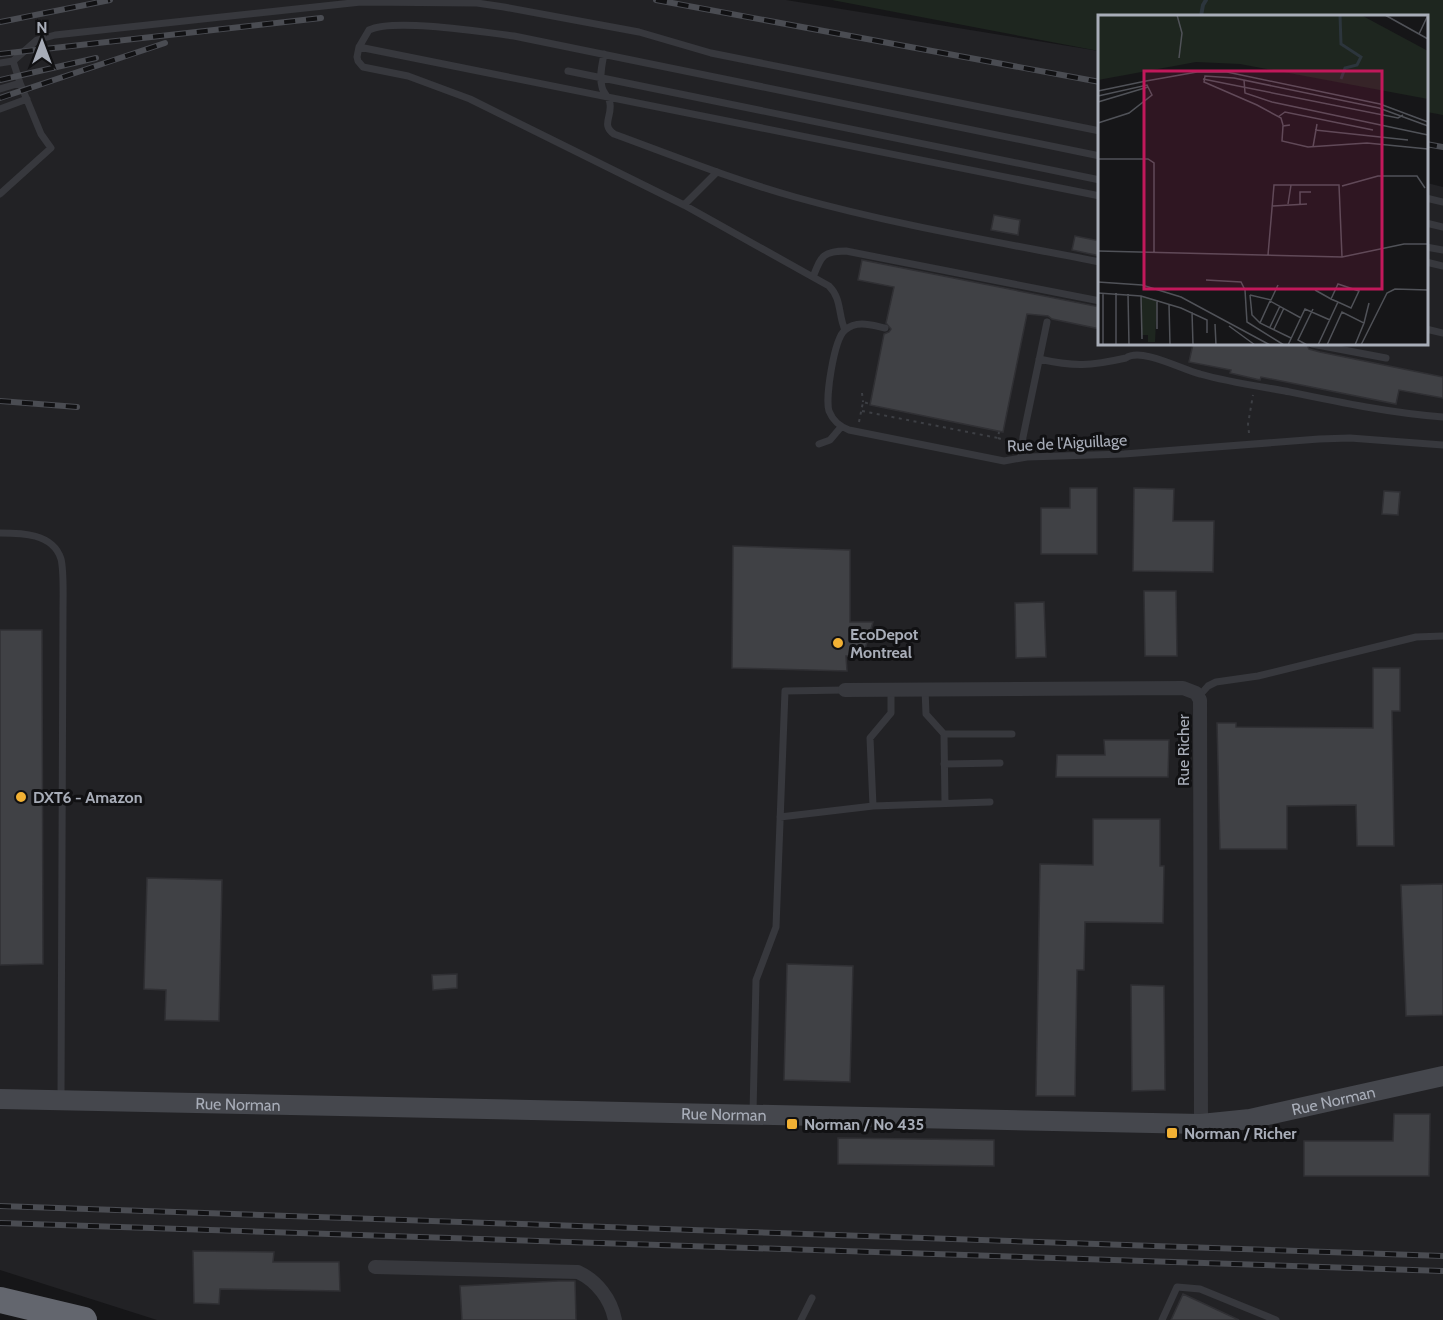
<svg xmlns="http://www.w3.org/2000/svg" width="1443" height="1320" viewBox="0 0 1443 1320" font-family="Cabin,sans-serif">
	<style>
		.built { fill: #222225 }
		.green { fill: #1e261f }
		.lines { fill: none; stroke-linecap: round; stroke-linejoin: round }
		.stream { stroke: #2c353c; stroke-width: 4 }
		.building { fill: #404145; stroke: #303034; stroke-width: 1.5 }
		.path { stroke: #3d3f44; stroke-width: 2; stroke-dasharray: 3 4.5; stroke-linecap: butt }
		.lane { stroke: #37383d; stroke-width: 7 }
		.street { stroke: #37383d; stroke-width: 14 }
		.secondary { stroke: #45474d; stroke-width: 20 }
		.highway { stroke: #63666e; stroke-width: 26 }
		.rail-casing { stroke: #4a4c52; stroke-width: 6 }
		.rail { stroke: #111113; stroke-width: 4; stroke-dasharray: 11; stroke-linecap: butt }
		.poi-dot { fill: #f2b134; stroke: #111113; stroke-width: 2 }
		.labels { text-anchor: middle; dominant-baseline: central; stroke-width: 6; stroke-linejoin: round; paint-order: stroke }
		.street-label { font-size: 16px; fill: #a8adb8; stroke: #111113 }
		.poi-label { font-size: 16px; font-weight: bold; fill: #a8adb8; stroke: #111113; text-anchor: start }
		.inset-river { fill: none; stroke: #2c353c; stroke-width: 3 }
		.inset-road { fill: none; stroke: #505258; stroke-width: 1.5 }
		.view { fill: #c2185b; fill-opacity: 0.15; stroke: #c2185b; stroke-width: 3 }
		.inset-edge { fill: none; stroke: #a8adb8; stroke-width: 3 }
	</style>
	<rect width="100%" height="100%" fill="#161618"/>
	<path class="built" d="M0,0H786L1099,51L1100,344H1426L1427,183L1443,187V1320H157L0,1270Z"/>
	<path class="green" d="M832,0H1443V115L1427,112L1426,16H1100L1099,51Z"/>
	<g class="lines">
		<path class="stream" d="M1201,16L1203,5L1206,0"/>
	</g>
	<path class="building" d="M994,215L1020,220L1018,235L991,230Z
		M1075,236L1100,241V256L1072,250Z
		M862,260L1100,307V329L1052,319L1048,316L1027,314L1003,432L870,405L884,334L889,332L891,329L886,323L894,287L858,280Z
		M1193,344L1307,345L1309,349L1320,352L1443,377V398L1399,390L1396,404L1261,377L1260,380L1230,373L1231,370L1189,362Z
		M1070,488H1097V554H1041V508H1070Z
		M1134,488L1174,489L1173,521H1214L1213,572L1133,571Z
		M1384,491L1400,492L1398,515L1382,514Z
		M733,546L850,550V622H873L863,656H846L847,671L732,668Z
		M1144,591H1176L1177,656H1145Z
		M1044,602L1046,657L1016,658L1015,603Z
		M0,630H42L43,964L0,965Z
		M1373,668H1400V711H1392L1394,846H1357L1356,805L1287,806V849H1220L1217,723H1236V727L1373,728Z
		M1104,740H1169L1168,777H1056L1057,755H1105Z
		M1093,819H1160V866H1164L1163,923L1085,922L1084,970H1077L1075,1096H1036L1040,864L1093,865Z
		M147,878L222,880L219,1021L165,1020L166,990L144,989Z
		M1443,884V1015L1406,1016L1401,885Z
		M787,964L853,966L850,1082L784,1080Z
		M457,974V988L433,990L432,975Z
		M1131,985L1164,986L1165,1090L1132,1091Z
		M1394,1114H1430L1429,1176H1304V1141H1393Z
		M838,1138L994,1140V1166L838,1164Z
		M193,1251L274,1252L273,1262H339L340,1291L220,1289L219,1304L194,1303Z
		M558,1281H575L576,1320H462L460,1286Z
		M1183,1294L1239,1320H1171Z"/>
	<g class="lines">
		<path class="path" d="M862,393L863,402
			M862,411L998,438L999,432
			M859,422L863,402L870,404
			M1249,433L1248,424L1253,395
			M998,438L1012,443"/>
		<path class="lane" d="M359,47L1100,196
			M604,54C602,65 599,76 602,87C603,94 610,97 610,104C612,117 601,125 614,134C674,156 734,180 795,197C895,225 998,242 1100,262
			M13,61L37,40L55,35L361,2L477,3L504,7L639,32L711,53L1100,131
			M0,63L13,61L20,83
			M568,71L1100,180
			M0,89L20,83L41,134L51,148L0,194
			M0,109L27,99
			M1426,198L1443,202
			M684,205L717,172
			M1426,223L1443,227
			M1426,247L1443,250
			M1426,262L1443,266
			M813,277C821,257 822,251 846,251L1100,301
			M885,328C871,325 857,320 845,330C834,339 825,398 829,411C833,421 839,426 849,430L1004,461L1027,457L1124,454L1319,439L1350,438L1443,445
			M1426,329L1443,333
			M845,330C838,315 842,299 829,286L684,205L470,99L408,76L363,67L358,61L357,57L359,47L369,30C394,18 483,32 514,36L1100,156
			M1312,344L1386,358
			M1039,359C1075,367 1090,366 1126,358C1141,347 1183,370 1200,374C1228,382 1257,386 1285,391C1338,402 1390,413 1443,417
			M819,444L830,440L841,427
			M1021,458L1023,437L1047,322
			M0,533C21,533 53,533 61,559C64,571 63,597 63,611L61,1097
			M925,689L926,714L944,734
			M1199,696L1208,686L1216,682L1258,676L1416,637L1443,636
			M944,764L1000,763
			M945,803L944,734H1012
			M873,806L870,738L891,713V689
			M780,817L873,806L990,802
			M753,1113L756,980L776,927L785,691L845,690
			M801,1320L812,1298
			M1162,1320L1177,1287L1200,1289L1276,1320"/>
		<path class="street" d="M845,690L1183,688L1196,693L1200,700L1201,1124
			M375,1267L578,1272C597,1281 611,1299 615,1320"/>
		<path class="secondary" id="s1" d="M0,1099L1201,1124L1250,1119L1443,1076"/>
		<path class="highway" d="M0,1300L84,1320"/>
		<g class="rail-casing">
			<path id="rail" d="M656,0L1100,82
				M0,22L110,0
				M0,54L321,18
				M0,80L96,58
				M0,98L165,43
				M1426,144L1443,147
				M0,401L77,407
				M0,1206L1443,1256
				M0,1223L1443,1271"/>
		</g>
		<use href="#rail" class="rail"/>
	</g>
	<g class="poi-dot">
		<circle cx="838" cy="643" r="6"/>
		<circle cx="21" cy="797" r="6"/>
		<rect x="786" y="1118" width="12" height="12" rx="3"/>
		<rect x="1166" y="1127" width="12" height="12" rx="3"/>
	</g>
	<g class="labels">
		<g class="street-label">
			<text transform="translate(1067 443) rotate(-3)">Rue de l'Aiguillage</text>
			<text transform="translate(1183 750) rotate(-90)">Rue Richer</text>
			<text stroke="none"><textPath href="#s1" startOffset="1336">Rue Norman</textPath></text>
			<text stroke="none"><textPath href="#s1" startOffset="238">Rue Norman</textPath></text>
			<text stroke="none"><textPath href="#s1" startOffset="724">Rue Norman</textPath></text>
		</g>
		<g class="poi-label">
			<text x="850" y="634">EcoDepot<tspan x="850" dy="18">Montreal</tspan></text>
			<text x="33" y="797">DXT6 - Amazon</text>
			<text x="804" y="1124">Norman / No 435</text>
			<text x="1184" y="1133">Norman / Richer</text>
		</g>
	</g>
	<g transform="translate(1098 15)">
		<rect width="330" height="330" fill="#161618"/>
		<path d="M0,0H263L330,36V84L142,49L98,47L0,65ZM43,281L59,285L57,327H50V320H44Z" fill="#1e261f"/>
		<path class="inset-river" d="M242,0L243,29L263,42L259,50L247,53L243,64"/>
		<path class="inset-road" d="M79,0L84,18L81,43M287,0L330,24M321,19L330,0M105,64L300,103L305,100M146,65L147,78L174,87L330,120M48,66L99,57H129L282,89L330,107M0,76L48,66M0,81L49,70L54,80L31,98L0,108M0,87L50,72M180,102L187,97L275,115M185,110L183,103L159,90L106,67L107,61L136,63L281,93L330,111M192,110L185,111L184,126L210,132L269,128L330,134M217,115L310,125M215,132L219,109M0,144H50L56,148V238M244,171L280,161H319L327,173M190,189L193,170M202,189V177H213M175,191L209,189M0,236L244,242L306,229H330M170,240L176,170H241L244,242M108,265L143,267L147,275L149,307L186,330M0,267L44,270L83,282L172,330M217,275L233,284M0,278L43,281L83,293L109,305V318M5,278V330M18,278V330M30,279L31,330M152,280L173,285L180,270M152,280L154,300L162,308M43,281L44,324M71,289L72,330M94,297L95,330M266,308L271,288M117,309L118,330M131,311L157,330M172,312L182,291M59,314V285M176,314L186,293M193,323L162,308L172,286L203,303M190,330L207,294L232,305M209,330L200,325L215,294M220,330L240,287L253,293L261,276L240,269L233,284L240,287M229,330L244,297L266,308L257,330M263,330L289,278L297,274L330,275"/>
		<path class="view" d="M46,56H284V274H46Z"/>
		<rect width="330" height="330" class="inset-edge"/>
	</g>
	<g transform="translate(42 42)" stroke="#111113" stroke-width="4.5" paint-order="stroke">
	<path d="M0-4.5L10 22L0 15L-10 22Z" fill="#a8adb8"/>
	<text y="-9" font-size="16" font-weight="bold" text-anchor="middle" fill="#a8adb8">N</text>
	</g>
</svg>
